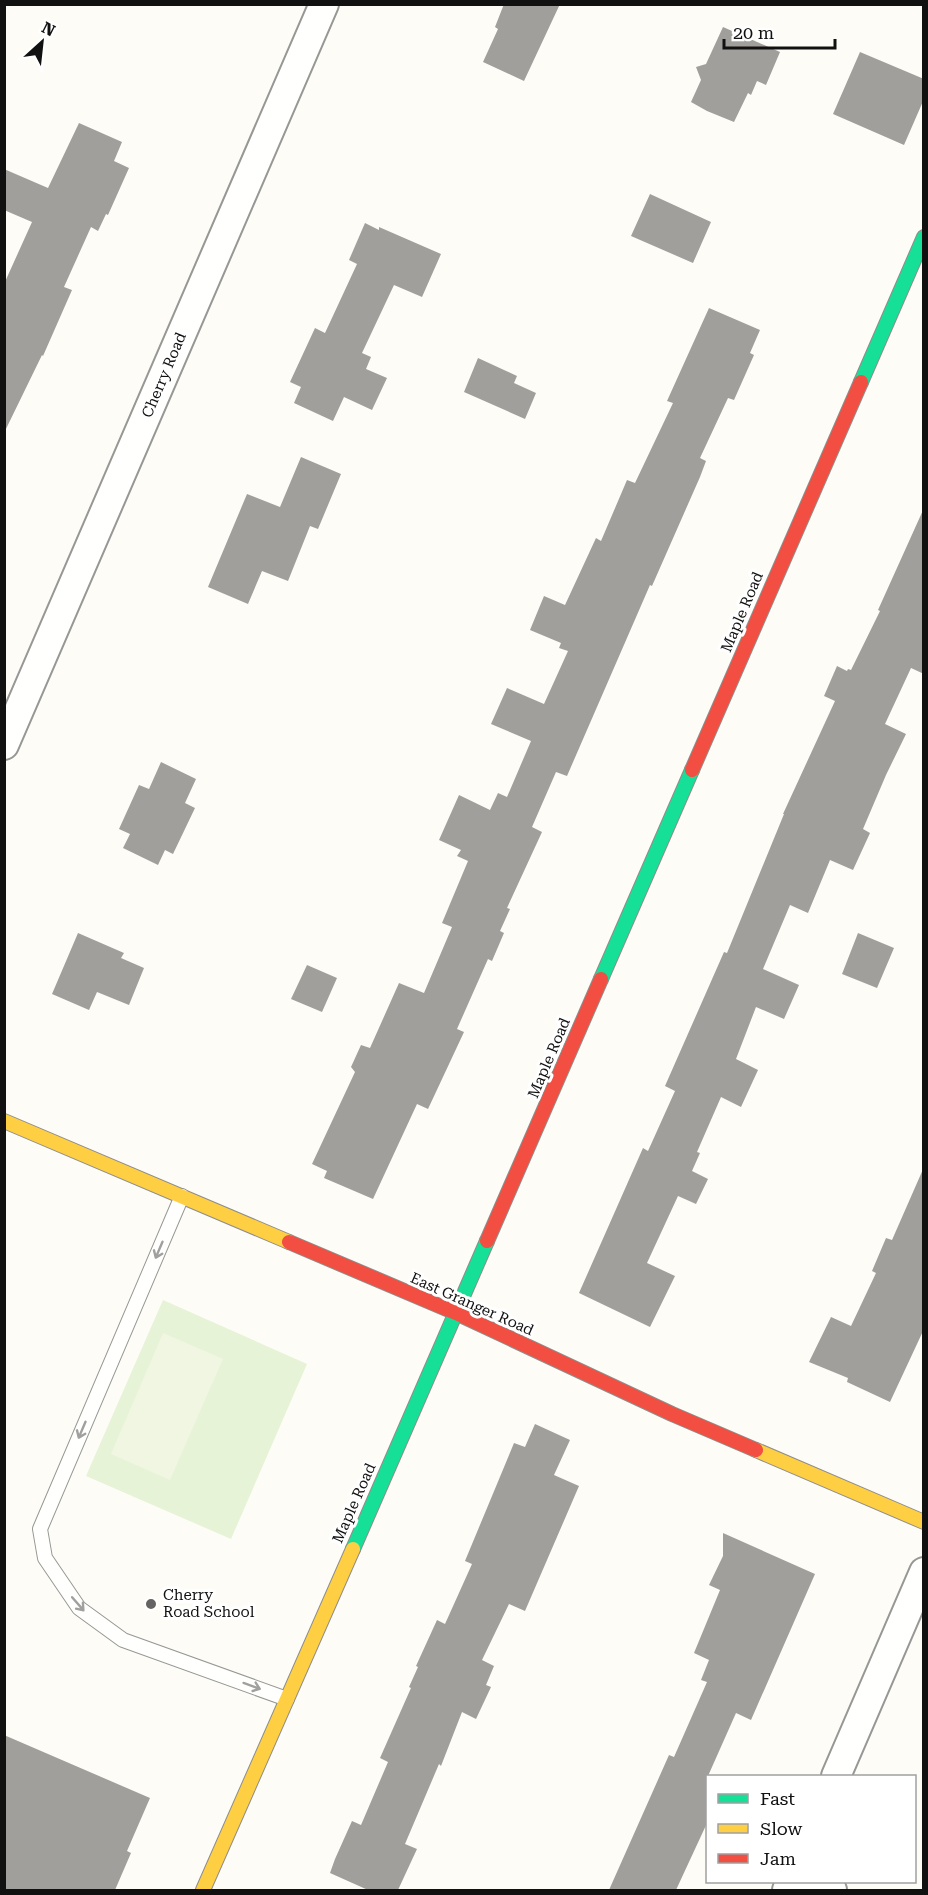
<svg xmlns="http://www.w3.org/2000/svg" width="928" height="1895" viewBox="0 0 928 1895" font-family="'Roboto Serif',serif">
	<style>
		.green { fill: #e7f3d7 }
		.pitch { fill: #f0f6e1 }
		.building { fill: #a19f9c }
		.lines { fill: none; stroke-linecap: round; stroke-linejoin: round }
		.lane-casing { stroke: #979795; stroke-width: 16 }
		.street-casing { stroke: #979795; stroke-width: 32 }
		.fast-casing { stroke: #8e8d8b; stroke-width: 16 }
		.slow-casing { stroke: #8e8d8b; stroke-width: 16 }
		.jam-casing { stroke: #8e8d8b; stroke-width: 16 }
		.lane { stroke: #fffffe; stroke-width: 14 }
		.street { stroke: #fffffe; stroke-width: 28 }
		.fast { stroke: #16e098; stroke-width: 14 }
		.slow { stroke: #ffcf43; stroke-width: 14 }
		.jam { stroke: #f24e42; stroke-width: 14 }
		.oneway { stroke: #a0a09f }
		.poi-dot { fill: #646362; stroke: #fff; stroke-width: 2 }
		.labels { text-anchor: middle; dominant-baseline: central; stroke-width: 6; stroke-linejoin: round; paint-order: stroke }
		.street-label { font-size: 15px; fill: #111; stroke: #fff }
		.poi-label { font-size: 15px; fill: #111; stroke: #fff; text-anchor: start }
	</style>
	<rect width="100%" height="100%" fill="#fdfcf7"/>
	<path class="green" d="M163,1300L307,1364L231,1539L86,1476Z"/>
	<path class="pitch" d="M163,1333L223,1359L170,1480L111,1454Z"/>
	<path class="building" d="M504,4H560L524,81L483,62L498,29L495,27Z
		M723,27L780,52L766,85L757,81L751,95L748,93L734,122L707,111L691,102L701,80L696,67L706,64Z
		M860,52L924,79V99L904,145L833,114Z
		M79,123L122,142L114,161L129,168L108,215L106,214L98,231L91,227L64,287L72,290L43,356L42,355L4,433V284L32,222L4,210V169L48,188Z
		M650,194L711,222L693,263L631,236Z
		M365,223L379,230V227L441,254L422,297L394,285L362,353L371,357L366,369L387,378L372,410L344,397L333,421L294,403L301,387L290,382L315,328L325,333L357,264L349,260Z
		M709,308L760,330L750,353L754,355L734,400L728,398L700,458L706,461L700,477L652,586L650,585L567,776L556,772L532,827L542,832L507,908L510,909L500,931L504,933L492,961L488,959L457,1029L464,1032L428,1109L417,1104L373,1199L324,1178L327,1171L312,1164L355,1072L351,1067L361,1045L370,1048L399,983L424,993L452,927L442,923L468,861L457,856L461,850L439,840L459,795L490,810L498,793L507,797L531,741L491,724L507,688L544,704L568,651L559,648L561,643L530,630L544,596L565,605L596,538L601,541L627,480L635,483L673,403L667,401Z
		M478,358L517,376L514,383L536,393L525,419L464,392Z
		M301,457L341,474L318,529L310,526L288,581L262,571L248,604L208,587L247,494L280,507Z
		M924,508V674L911,668L885,724L906,734L886,775L863,829L870,833L853,870L830,860L808,913L790,905L763,969L799,985L784,1019L756,1007L736,1059L758,1070L741,1107L721,1097L697,1152L700,1153L692,1171L708,1179L696,1204L678,1196L647,1263L675,1276L650,1327L579,1293L643,1148L648,1151L675,1091L665,1086L724,952L727,953L784,814H783L835,701L824,696L837,666L847,671L848,669L851,670L880,611L878,610Z
		M161,762L196,779L185,803L195,808L173,854L165,850L158,865L123,848L130,834L119,829L139,785L149,789Z
		M78,933L124,953L121,958L144,968L129,1005L97,992L89,1010L52,994Z
		M858,933L894,948L877,988L842,974Z
		M307,965L337,978L322,1012L291,999Z
		M924,1167V1329L890,1402L847,1382L848,1378L809,1362L831,1317L851,1326L876,1273L872,1271L886,1238L892,1240Z
		M535,1424L570,1440L554,1475L579,1486L525,1611L509,1604L482,1660L494,1666L486,1685L491,1687L476,1719L462,1712L441,1766L439,1764L405,1844L417,1849L398,1890H368L330,1873L335,1859L352,1821L361,1825L388,1762L380,1758L411,1688L409,1687L418,1667L416,1666L437,1620L445,1624L472,1564L465,1561L514,1443L525,1447Z
		M723,1533L815,1574L751,1720L736,1713L708,1776V1821L676,1890H609L669,1755L674,1757L707,1682L701,1680L709,1660L694,1653L720,1590L709,1585L723,1556Z
		M4,1735L150,1798L127,1851L131,1853L115,1890H4Z"/>
	<g class="lines">
		<g class="lane-casing">
			<path id="lane" d="M182,1196L40,1529L45,1558L79,1608L123,1640L287,1699"/>
		</g>
		<g class="street-casing">
			<path id="street" d="M4,745L324,4
				M836,1776L924,1572
				M811,1882L832,1890
				M787,1890L790,1882"/>
		</g>
		<g class="fast-casing">
			<path id="fast" d="M861,382L924,237
				M601,979L692,770
				M353,1549L487,1241"/>
		</g>
		<g class="slow-casing">
			<path id="slow" d="M4,1121L289,1242
				M756,1450L924,1522
				M203,1890L353,1549"/>
		</g>
		<g class="jam-casing">
			<path id="jam" d="M692,770L861,382
				M487,1241L601,979
				M289,1242L456,1313L672,1414L756,1450"/>
		</g>
		<use href="#lane" class="lane"/>
		<use href="#street" class="street"/>
		<use href="#fast" class="fast"/>
		<use href="#slow" class="slow"/>
		<use href="#jam" class="jam"/>
	</g>
	<defs><path id="oneway-shaft" d="M-6 0H5M1.5-3L5.5 0L1.5 3" fill="none" stroke-width="1.6" stroke-linecap="round" stroke-linejoin="round" transform="scale(1.5)"/></defs>
	<g class="oneway">
		<use href="#oneway-shaft" transform="translate(159 1250) rotate(113)"/>
		<use href="#oneway-shaft" transform="translate(82 1430) rotate(113)"/>
		<use href="#oneway-shaft" transform="translate(78 1604) rotate(49)"/>
		<use href="#oneway-shaft" transform="translate(252 1686) rotate(20)"/>
	</g>
	<circle class="poi-dot" cx="151" cy="1604" r="6"/>
	<g class="labels">
		<g class="street-label">
			<text transform="translate(164 375) rotate(-67)">Cherry Road</text>
			<text transform="translate(742 612) rotate(-67)">Maple Road</text>
			<text transform="translate(549 1058) rotate(-67)">Maple Road</text>
			<text transform="translate(472 1304) rotate(24)">East Granger Road</text>
			<text transform="translate(354 1503) rotate(-66)">Maple Road</text>
		</g>
		<g class="poi-label">
			<text x="163" y="1595">Cherry<tspan x="163" dy="17">Road School</tspan></text>
		</g>
	</g>
	<rect width="928" height="1895" fill="none" stroke="#111111" stroke-width="12"/>
	<rect x="706" y="1775" width="210" height="108" fill="#ffffff" stroke="#a0a0a0" stroke-width="1.5"/>
	<rect x="718" y="1794" width="30" height="9" fill="#16e098" stroke="#a0a0a0" stroke-width="1.5"/>
	<text x="760" y="1805" font-size="18" fill="#111111">Fast</text>
	<rect x="718" y="1824" width="30" height="9" fill="#ffcf43" stroke="#a0a0a0" stroke-width="1.5"/>
	<text x="760" y="1835" font-size="18" fill="#111111">Slow</text>
	<rect x="718" y="1854" width="30" height="9" fill="#f24e42" stroke="#a0a0a0" stroke-width="1.5"/>
	<text x="760" y="1865" font-size="18" fill="#111111">Jam</text>
	<g transform="translate(42 42) rotate(27)" stroke="#ffffff" stroke-width="4.5" paint-order="stroke">
	<path d="M0-4.5L10 22L0 15L-10 22Z" fill="#111111"/>
	<text y="-9" font-size="16" font-weight="bold" text-anchor="middle" fill="#111111">N</text>
	</g>
	<path d="M724 39v9h111v-9" fill="none" stroke="#111111" stroke-width="3"/>
	<text x="733" y="39" font-size="18" fill="#111111" stroke="#ffffff" stroke-width="4.5" paint-order="stroke">20 m</text>
</svg>
